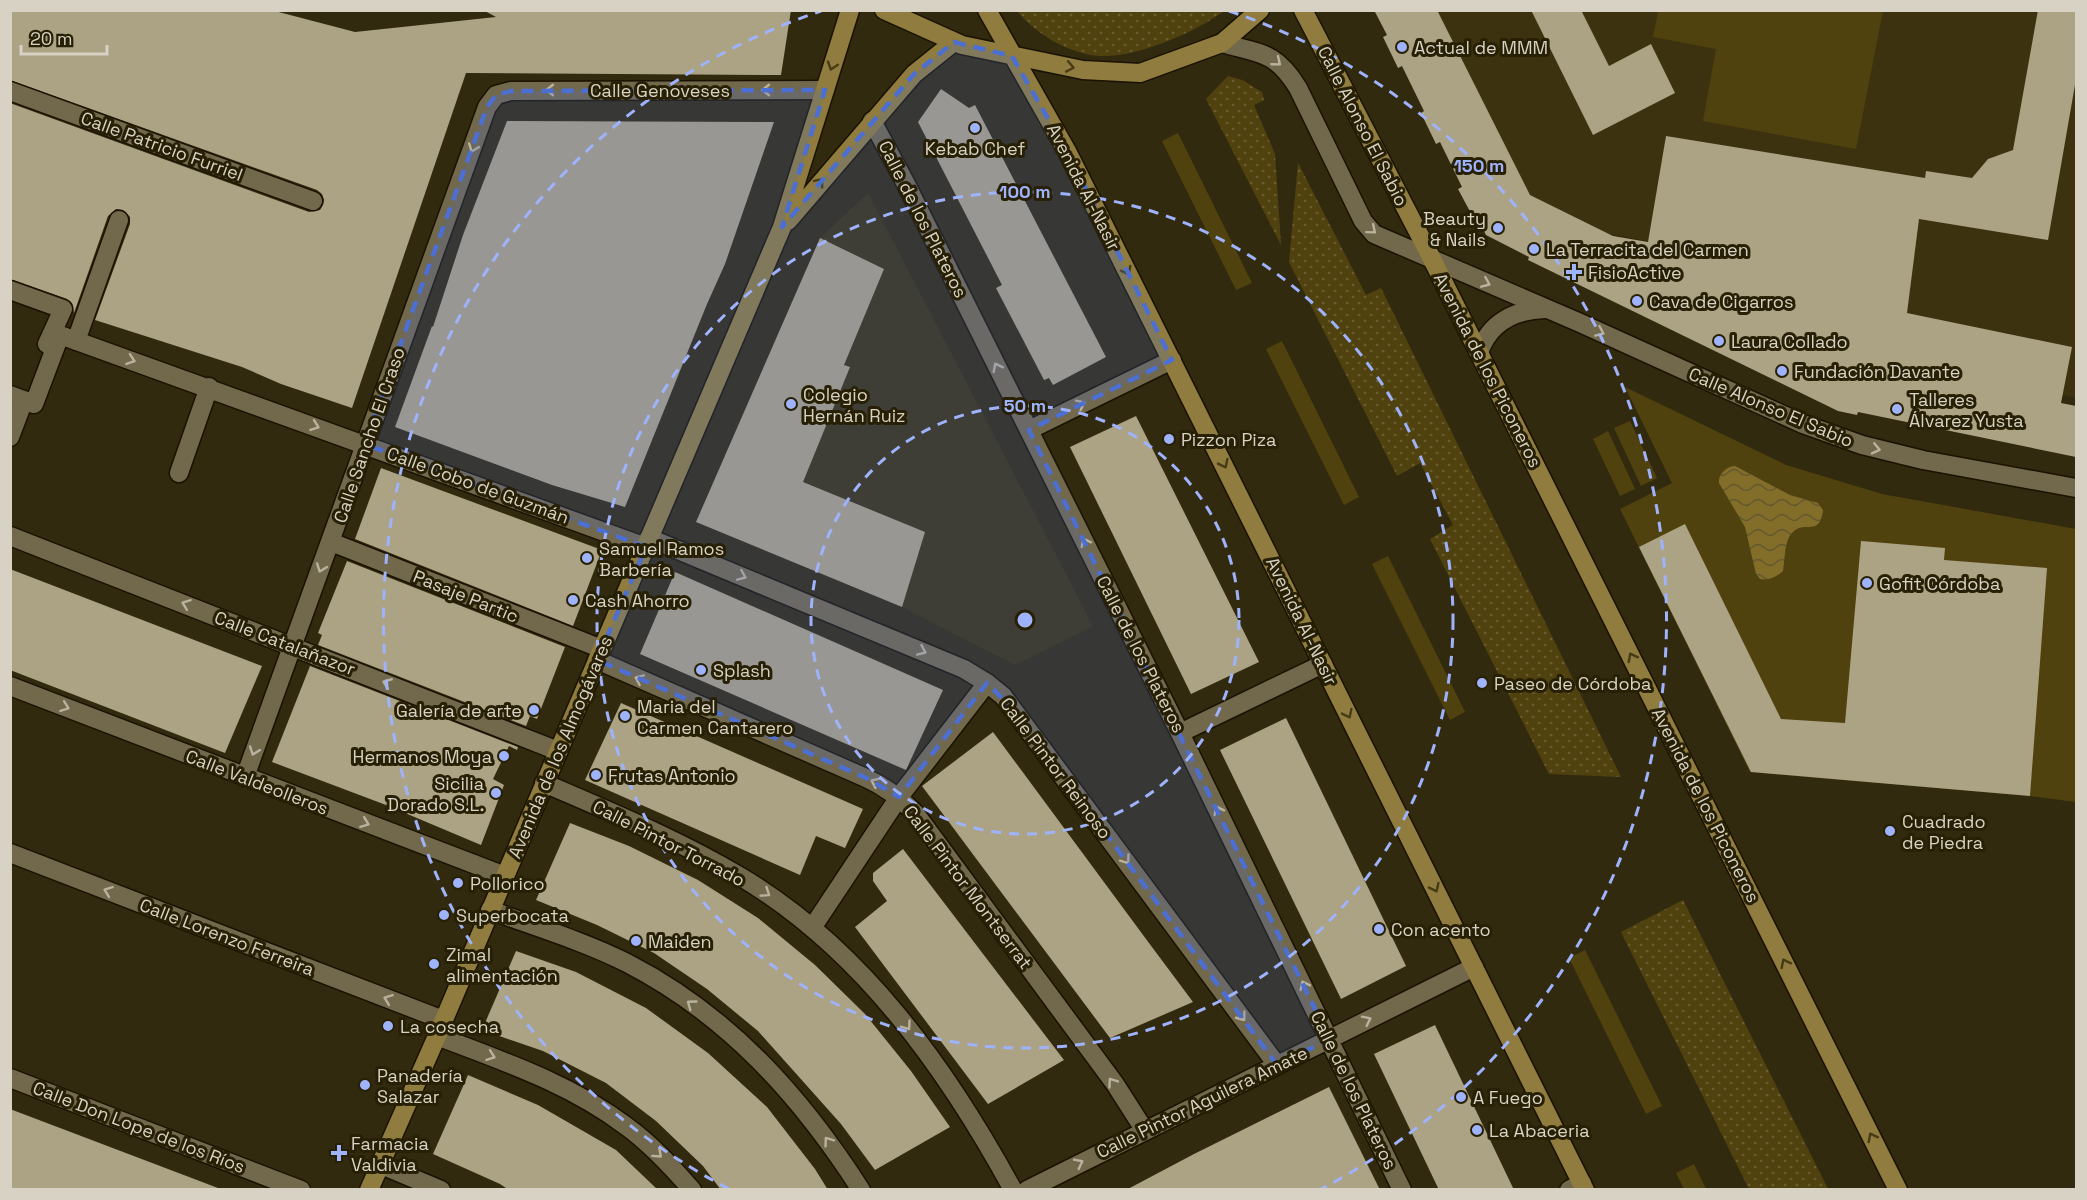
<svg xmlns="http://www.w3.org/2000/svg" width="2087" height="1200" viewBox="0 0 2087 1200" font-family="'Space Grotesk',sans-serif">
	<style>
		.built { fill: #3d320f }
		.grass { fill: url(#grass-dots) }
		.garden { fill: #50420f }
		.water { fill: url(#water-waves) }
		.building { fill: #aca284 }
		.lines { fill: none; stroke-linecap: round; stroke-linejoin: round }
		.minor-casing { stroke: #1a1200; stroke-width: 21 }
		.major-casing { stroke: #1a1200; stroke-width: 21 }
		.minor { stroke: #72684c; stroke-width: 18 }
		.major { stroke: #8f7c3e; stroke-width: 18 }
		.oneway { stroke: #b9b29f }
		.oneway2 { stroke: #473c16 }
		.marked { fill: #4c6fd3; fill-opacity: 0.2; stroke: #4c6fd3; stroke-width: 4.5; stroke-dasharray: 12 8; stroke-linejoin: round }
		.ring { fill: none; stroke: #9fb3fd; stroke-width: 3; stroke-dasharray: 10 8 }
		.poi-dot { fill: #9fb3fd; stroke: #282005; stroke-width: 2 }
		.labels { text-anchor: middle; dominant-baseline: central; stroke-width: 6; stroke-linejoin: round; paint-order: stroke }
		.poi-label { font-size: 18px; fill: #d7d2c3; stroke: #282005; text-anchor: start }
		.street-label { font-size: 18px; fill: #d7d2c3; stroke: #282005 }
		.centre { fill: #9fb3fd; stroke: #282005; stroke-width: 3 }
		.ring-label { font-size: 18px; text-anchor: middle; font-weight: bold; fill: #9fb3fd; stroke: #282005; stroke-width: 6; stroke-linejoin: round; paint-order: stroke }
	</style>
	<defs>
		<pattern id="grass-dots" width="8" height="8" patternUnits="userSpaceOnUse" patternTransform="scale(1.5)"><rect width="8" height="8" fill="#50420f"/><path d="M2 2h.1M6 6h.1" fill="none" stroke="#685c30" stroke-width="1.8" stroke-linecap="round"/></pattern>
		<pattern id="water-waves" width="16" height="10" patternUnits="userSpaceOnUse" patternTransform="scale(1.5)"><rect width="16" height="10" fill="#826d29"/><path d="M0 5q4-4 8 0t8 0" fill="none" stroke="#645831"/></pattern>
	</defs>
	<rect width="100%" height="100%" fill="#322a0e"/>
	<path class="built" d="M1437,11H2076V398L2062,395L2071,347L1907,313L1842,276L1609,234L1530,195Z
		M868,193L1093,626L1015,665L902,607L696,522L820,238Z"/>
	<path class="grass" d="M1017,11H1224C1196,32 1136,58 1100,56C1069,54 1036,34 1017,11Z
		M1228,76L1242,80L1262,92L1264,100L1254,105L1275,154L1281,245L1206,99Z
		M1298,163L1366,295L1381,288L1621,777L1549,774L1430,539L1453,525L1420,463L1397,476L1289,262Z
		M1683,900L1828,1189H1749L1621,932Z"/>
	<path class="garden" d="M1658,11H1883L1856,149L1703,121L1716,49L1653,37Z
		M1178,133L1252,283L1236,290L1162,141Z
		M1282,341L1359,497L1344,505L1266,349Z
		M1625,387L1786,465L1882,494L2076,529V802L2030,796L1750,772L1620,509L1672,483Z
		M1630,421L1657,478L1641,486L1614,428Z
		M1608,431L1635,489L1620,496L1593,439Z
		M1388,556L1465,712L1450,720L1372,564Z
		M1585,950L1662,1106L1646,1114L1569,958Z
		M1694,1164L1706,1189H1684L1676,1173Z"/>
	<path class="water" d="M1735,466L1790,495L1818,503L1823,510C1820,538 1804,519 1792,533C1784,541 1785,561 1783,571C1778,576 1768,581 1760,579L1756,574L1745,527L1719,483C1718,474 1727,466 1735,466Z"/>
	<path class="building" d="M10,10H271L355,32L496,17L483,10H791L781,75L466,73L352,408L281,384L242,367L95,320L130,224V217L123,210L116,209L108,216L74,313L72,303L67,299L10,279V103L309,212L320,210L323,205L324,200L322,194L317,190L10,80Z
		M1374,10H1437L1530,195L1613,236L1648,242L1666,136L1925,178L1926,171L1972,178L1988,159L2013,150L2038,10H2076V79L2048,240L1919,219L1907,313L2072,347L2061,403L2076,406V457L1858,412L1857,415L1838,411L1528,260L1529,257L1486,235L1477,217L1474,219L1458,189L1462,187L1440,142L1436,144L1421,113L1424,111L1402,66L1398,68L1383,37L1387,35Z
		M1531,10H1581L1609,66L1651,44L1675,93L1593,135Z
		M941,89L969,108L975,105L1106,357L1053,385L1049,378L1044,380L996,288L1002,285L918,122Z
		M507,121L774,122L725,264L707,304L625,507L552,485L395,427L432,326L433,327L463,235Z
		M820,238L884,269L844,365L850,367L803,482L925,532L902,607L696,522Z
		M1136,416L1259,662L1191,694L1070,447Z
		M381,468L602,550L573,626L355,539Z
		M1685,524L1781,719L1845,723L1861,541L1945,548L1944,560L2047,568L2030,796L1751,772L1639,547Z
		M347,561L565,647L537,719L530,716L526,726L318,645L322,635L318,633Z
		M10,569L262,666L225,753L10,670Z
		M675,572L943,690L906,770L640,654Z
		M310,666L518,747L517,750L509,746L493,779L504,785L481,845L386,805L272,762Z
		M621,703L863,809L845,848L816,836L800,875L585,780Z
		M1286,718L1406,966L1341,999L1220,750Z
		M993,732L1146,939L1193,1002L1110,1038L922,786Z
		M570,823L629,846L698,880L758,918L815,965L865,1014L911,1071L950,1127L875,1170L841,1124L758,1031L707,989L654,953L597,925L536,900Z
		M903,849L1064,1060L988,1104L855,927L887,901L873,881V873Z
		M516,951L576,972L646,1008L708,1053L767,1107L815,1169L828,1190H721L703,1166L656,1121L606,1083L543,1051L482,1030Z
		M1435,1025L1514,1190H1439L1374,1054Z
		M468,1075L538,1105L616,1150L658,1190H509L500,1184L433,1154Z
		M1329,1087L1380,1190H1126L1194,1154Z
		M10,1109L218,1188V1190H10Z"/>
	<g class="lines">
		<g class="minor-casing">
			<path id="minor" d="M1222,43C1261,54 1275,51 1298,88L1363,221L1374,234L1578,322L1803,424L1862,445L1923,460L2076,488
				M10,91L313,201
				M872,121L906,184L1180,733L1402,1190
				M10,290L63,309L47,344
				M76,341L119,220
				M1479,353C1489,323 1514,310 1545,309
				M10,395L34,404L60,335L646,547
				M1029,430L1172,360
				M10,437L24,400
				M179,473L209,387
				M10,536L558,751
				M649,538L964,669L987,683L1003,696L1277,1065
				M331,542L602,649
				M597,660L866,778C886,787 900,798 915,813L1115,1084L1145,1131
				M10,686L505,876
				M1180,733L1323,664
				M245,777L487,107L496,95L511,91L825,90
				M544,783C611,812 679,840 741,877C862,949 947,1069 1013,1190
				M10,853L443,1020
				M490,910C536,927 583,941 627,963C728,1015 800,1095 861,1190
				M812,928L899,797L987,683
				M437,1036C502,1061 569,1083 626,1126C651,1144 672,1167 692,1190
				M10,1078L301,1190
				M379,1164L441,1190
				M1027,1190L1474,967
				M1569,1190L1582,1183"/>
		</g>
		<g class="major-casing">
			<path id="major" d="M884,10L962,45L1083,70L1140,73L1222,43L1260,10
				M987,10L1068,153L1585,1190
				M1303,10L1432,259L1898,1190
				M788,221L914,74L954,42
				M369,1190L437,1036L782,227L850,10"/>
		</g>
		<use href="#minor" class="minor"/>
		<use href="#major" class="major"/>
	</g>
	<defs><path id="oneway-chevron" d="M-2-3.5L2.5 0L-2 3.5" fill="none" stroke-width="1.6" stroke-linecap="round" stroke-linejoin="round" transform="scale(1.5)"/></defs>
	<g class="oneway">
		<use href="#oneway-chevron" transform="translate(1277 62) rotate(39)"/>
		<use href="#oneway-chevron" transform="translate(550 90) rotate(180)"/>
		<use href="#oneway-chevron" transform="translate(766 90) rotate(180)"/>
		<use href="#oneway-chevron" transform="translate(473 148) rotate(110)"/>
		<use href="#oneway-chevron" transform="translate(1372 230) rotate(40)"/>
		<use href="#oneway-chevron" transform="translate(1486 283) rotate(23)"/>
		<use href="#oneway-chevron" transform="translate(1600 332) rotate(24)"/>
		<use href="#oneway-chevron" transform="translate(131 360) rotate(19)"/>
		<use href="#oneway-chevron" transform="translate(997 367) rotate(-117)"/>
		<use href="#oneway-chevron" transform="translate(1081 404) rotate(-26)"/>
		<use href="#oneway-chevron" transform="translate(315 426) rotate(20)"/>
		<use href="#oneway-chevron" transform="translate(1876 449) rotate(13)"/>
		<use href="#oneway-chevron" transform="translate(1085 542) rotate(-117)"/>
		<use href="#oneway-chevron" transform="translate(321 568) rotate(110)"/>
		<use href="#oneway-chevron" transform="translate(742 576) rotate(23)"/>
		<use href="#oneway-chevron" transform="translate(186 604) rotate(-159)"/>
		<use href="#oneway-chevron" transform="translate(922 651) rotate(24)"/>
		<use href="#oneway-chevron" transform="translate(639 679) rotate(-156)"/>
		<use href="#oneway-chevron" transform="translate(387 683) rotate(-158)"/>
		<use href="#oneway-chevron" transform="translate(65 707) rotate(21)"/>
		<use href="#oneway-chevron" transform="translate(254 751) rotate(110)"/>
		<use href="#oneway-chevron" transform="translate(875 782) rotate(-154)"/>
		<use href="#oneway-chevron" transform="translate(1218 810) rotate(-116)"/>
		<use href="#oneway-chevron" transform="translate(365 823) rotate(21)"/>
		<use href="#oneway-chevron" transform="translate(1126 860) rotate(54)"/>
		<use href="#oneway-chevron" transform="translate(108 891) rotate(-159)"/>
		<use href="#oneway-chevron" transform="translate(766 893) rotate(34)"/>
		<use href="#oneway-chevron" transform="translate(1304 985) rotate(-116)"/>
		<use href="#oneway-chevron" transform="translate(388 999) rotate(-159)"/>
		<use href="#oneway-chevron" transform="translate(691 1004) rotate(-144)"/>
		<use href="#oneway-chevron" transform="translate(1242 1017) rotate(53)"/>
		<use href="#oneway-chevron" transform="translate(1367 1020) rotate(-26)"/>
		<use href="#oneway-chevron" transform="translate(907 1026) rotate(54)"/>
		<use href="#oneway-chevron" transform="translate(491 1056) rotate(20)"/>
		<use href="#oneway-chevron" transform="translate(1112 1082) rotate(-125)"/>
		<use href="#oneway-chevron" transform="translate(828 1141) rotate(-126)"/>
		<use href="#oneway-chevron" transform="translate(658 1154) rotate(42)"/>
		<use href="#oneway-chevron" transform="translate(1079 1163) rotate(-27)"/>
	</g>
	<g class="oneway2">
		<use href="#oneway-chevron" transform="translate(832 66) rotate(108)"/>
		<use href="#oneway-chevron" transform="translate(1070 67) rotate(11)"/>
		<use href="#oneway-chevron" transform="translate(820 182) rotate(-50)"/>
		<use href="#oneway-chevron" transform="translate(1127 271) rotate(63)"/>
		<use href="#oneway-chevron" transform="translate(1224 464) rotate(64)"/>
		<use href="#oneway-chevron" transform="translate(1632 657) rotate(-117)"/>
		<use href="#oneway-chevron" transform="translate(1348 714) rotate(64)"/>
		<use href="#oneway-chevron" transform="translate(1435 888) rotate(64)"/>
		<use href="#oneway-chevron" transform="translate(1785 963) rotate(-117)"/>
		<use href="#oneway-chevron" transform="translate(1872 1137) rotate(-117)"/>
	</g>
	<path class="marked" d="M954,42L1012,56L1068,153L1172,360L1029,430L1330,1039L1277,1065L1016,712L987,683L899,797L866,778L597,660L646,547L364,444L487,107L496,95L511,91L825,90L782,227L914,74Z"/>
	<g class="ring">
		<circle cx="1025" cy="620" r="214"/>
		<circle cx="1025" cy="620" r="428"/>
		<path d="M729 1189A642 642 0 0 1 821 11M1229 11A642 642 0 0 1 1321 1189"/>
	</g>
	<g class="poi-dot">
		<circle cx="1402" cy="47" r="6"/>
		<circle cx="975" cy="128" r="6"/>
		<circle cx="1498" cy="228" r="6"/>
		<circle cx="1534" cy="249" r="6"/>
		<path d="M1571 263h6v6h6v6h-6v6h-6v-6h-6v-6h6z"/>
		<circle cx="1637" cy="301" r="6"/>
		<circle cx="1719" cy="341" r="6"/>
		<circle cx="1782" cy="371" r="6"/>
		<circle cx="791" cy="404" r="6"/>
		<circle cx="1897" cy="409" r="6"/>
		<circle cx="1169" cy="439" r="6"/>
		<circle cx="587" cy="558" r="6"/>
		<circle cx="1867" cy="583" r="6"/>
		<circle cx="573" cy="600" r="6"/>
		<circle cx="701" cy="670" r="6"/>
		<circle cx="1482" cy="683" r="6"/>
		<circle cx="534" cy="710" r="6"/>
		<circle cx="625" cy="716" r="6"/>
		<circle cx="504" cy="756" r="6"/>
		<circle cx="596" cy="775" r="6"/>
		<circle cx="496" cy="793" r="6"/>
		<circle cx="1890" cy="831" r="6"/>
		<circle cx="458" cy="883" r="6"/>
		<circle cx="444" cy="915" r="6"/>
		<circle cx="1379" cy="929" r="6"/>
		<circle cx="636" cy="941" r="6"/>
		<circle cx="434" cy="964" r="6"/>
		<circle cx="388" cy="1026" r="6"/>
		<circle cx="365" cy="1085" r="6"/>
		<circle cx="1461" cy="1097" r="6"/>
		<circle cx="1477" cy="1130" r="6"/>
		<path d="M336 1144h6v6h6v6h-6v6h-6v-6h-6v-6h6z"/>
	</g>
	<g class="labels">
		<g class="poi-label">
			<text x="1414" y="47">Actual de MMM</text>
			<text x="975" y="148" text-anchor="middle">Kebab Chef</text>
			<text x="1486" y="218" text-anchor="end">Beauty<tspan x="1486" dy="21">&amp; Nails</tspan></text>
			<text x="1546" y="249">La Terracita del Carmen</text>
			<text x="1588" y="272">FisioActive</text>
			<text x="1649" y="301">Cava de Cigarros</text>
			<text x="1731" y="341">Laura Collado</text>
			<text x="1794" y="371">Fundación Davante</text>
			<text x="803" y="394">Colegio<tspan x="803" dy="21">Hernán Ruiz</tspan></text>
			<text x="1909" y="399">Talleres<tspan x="1909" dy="21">Álvarez Yusta</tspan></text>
			<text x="1181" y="439">Pizzon Piza</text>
			<text x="599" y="548">Samuel Ramos<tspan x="599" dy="21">Barbería</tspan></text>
			<text x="1879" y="583">Gofit Córdoba</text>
			<text x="585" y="600">Cash Ahorro</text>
			<text x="713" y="670">Splash</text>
			<text x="1494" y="683">Paseo de Córdoba</text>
			<text x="637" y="706">Maria del<tspan x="637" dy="21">Carmen Cantarero</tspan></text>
			<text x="522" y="710" text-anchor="end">Galería de arte</text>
			<text x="492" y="756" text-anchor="end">Hermanos Moya</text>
			<text x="608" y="775">Frutas Antonio</text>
			<text x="484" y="783" text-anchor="end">Sicilia<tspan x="484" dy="21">Dorado S.L.</tspan></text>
			<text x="1902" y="821">Cuadrado<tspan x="1902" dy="21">de Piedra</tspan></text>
			<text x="470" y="883">Pollorico</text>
			<text x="456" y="915">Superbocata</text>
			<text x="1391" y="929">Con acento</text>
			<text x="648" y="941">Maiden</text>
			<text x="446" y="954">Zimal<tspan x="446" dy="21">alimentación</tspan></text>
			<text x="400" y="1026">La cosecha</text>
			<text x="377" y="1075">Panadería<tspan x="377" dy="21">Salazar</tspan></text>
			<text x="1473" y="1097">A Fuego</text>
			<text x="1489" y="1130">La Abaceria</text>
			<text x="351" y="1143">Farmacia<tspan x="351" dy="21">Valdivia</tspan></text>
		</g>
		<g class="street-label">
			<text x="660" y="90">Calle Genoveses</text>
			<text transform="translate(1363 126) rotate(63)">Calle Alonso El Sabio</text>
			<text transform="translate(162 146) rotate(20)">Calle Patricio Furriel</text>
			<text transform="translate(1084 187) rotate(63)">Avenida Al-Nasir</text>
			<text transform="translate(923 219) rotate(63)">Calle de los Plateros</text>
			<text transform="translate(1488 370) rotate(63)">Avenida de los Piconeros</text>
			<text transform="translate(1771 407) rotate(23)">Calle Alonso El Sabio</text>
			<text transform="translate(369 435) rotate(-71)">Calle Sancho El Craso</text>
			<text transform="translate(478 485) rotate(20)">Calle Cobo de Guzmán</text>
			<text transform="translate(466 596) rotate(22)">Pasaje Partic</text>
			<text transform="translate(1302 621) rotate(64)">Avenida Al-Nasir</text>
			<text transform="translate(285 643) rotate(21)">Calle Catalañazor</text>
			<text transform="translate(1141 654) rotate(63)">Calle de los Plateros</text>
			<text transform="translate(560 747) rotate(-67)">Avenida de los Almogávares</text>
			<text transform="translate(1056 768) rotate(53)">Calle Pintor Reinoso</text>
			<text transform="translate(257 782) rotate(21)">Calle Valdeolleros</text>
			<text transform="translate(1706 805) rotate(63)">Avenida de los Piconeros</text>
			<text transform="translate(669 843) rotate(27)">Calle Pintor Torrado</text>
			<text transform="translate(968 887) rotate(53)">Calle Pintor Montserrat</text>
			<text transform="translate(227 937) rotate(21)">Calle Lorenzo Ferreira</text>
			<text transform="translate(1354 1090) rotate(64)">Calle de los Plateros</text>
			<text transform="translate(1202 1102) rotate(-26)">Calle Pintor Aguilera Amate</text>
			<text transform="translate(139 1127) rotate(21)">Calle Don Lope de los Ríos</text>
		</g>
	</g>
	<circle cx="1025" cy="620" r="9" class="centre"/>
	<g class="ring-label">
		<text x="1479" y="172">150 m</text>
		<text x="1025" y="198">100 m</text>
		<text x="1025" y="412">50 m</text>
	</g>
	<rect width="2087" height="1200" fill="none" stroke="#d7d2c3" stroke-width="24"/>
	<path d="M21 45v9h86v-9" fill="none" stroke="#d7d2c3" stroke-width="3"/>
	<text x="30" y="45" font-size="18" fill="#d7d2c3" stroke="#282005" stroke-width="4.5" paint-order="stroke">20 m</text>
</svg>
